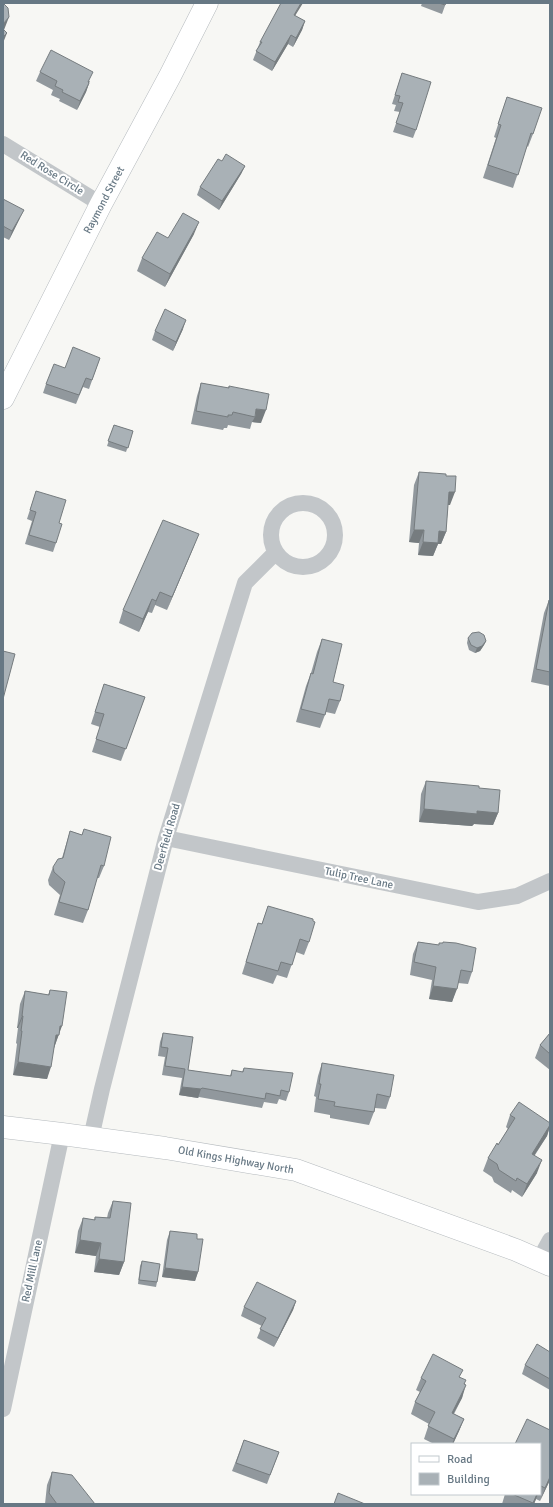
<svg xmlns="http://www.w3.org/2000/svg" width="553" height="1507" viewBox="0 0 553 1507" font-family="Signika,sans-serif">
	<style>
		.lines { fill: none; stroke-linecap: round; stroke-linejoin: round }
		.secondary-casing { stroke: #b5babe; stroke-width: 23 }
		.street { stroke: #c2c6c9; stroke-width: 16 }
		.secondary { stroke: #fff; stroke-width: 22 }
		.wall { fill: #91989d }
		.shaded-wall { fill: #767c7f }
		.building { fill: #a9b1b6; stroke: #767c7f }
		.labels { text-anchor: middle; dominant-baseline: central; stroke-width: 4; stroke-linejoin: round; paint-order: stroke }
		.street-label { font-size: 11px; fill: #677884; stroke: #fff }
	</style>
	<rect width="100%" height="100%" fill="#f7f7f4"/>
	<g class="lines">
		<g class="secondary-casing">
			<path id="secondary" d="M3,398L101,204L170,76L207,3
				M3,1127L62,1134L165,1148L296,1170L516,1250L550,1265"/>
		</g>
		<path class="street" d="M3,144L101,204
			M271 535a32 32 0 1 1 64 0a32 32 0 1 1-64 0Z
			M166,838L478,902L517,896L550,881
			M91,1138L102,1089L166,838L245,583L276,552
			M539,1260L550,1240
			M3,1409L62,1134"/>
		<use href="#secondary" class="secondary"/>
	</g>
	<path class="wall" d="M422,3H446L442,14L421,6Z
		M295,16L305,21L302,30L293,47L288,44L272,71L253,60L260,42Z
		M40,72L90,81L86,92L77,110L59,101L60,99L51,95L53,90L36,81Z
		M402,73L416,130L413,138L393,132L400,112L394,111L396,105L392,104Z
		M507,97L533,134L528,147L527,146L513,188L483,178L496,138L494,137Z
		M222,161L245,166L241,174L219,210L197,195L200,187Z
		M3,199L20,218L9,240L3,237Z
		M194,234L165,287L137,271L142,258L168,238Z
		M183,329L173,351L152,340L155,331Z
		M100,358L89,389L83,387L76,404L43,393L46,384L65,368Z
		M201,383L228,388L229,386L261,423L252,422L250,429L228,425L227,428H224L223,430L191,424L197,396Z
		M114,425L133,431L126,452L107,446Z
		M419,472L446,476L450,505H448L446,532L441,544H438L433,556L418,555L419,543L409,542L414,485Z
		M36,491L59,523L56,543L53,552L25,544L32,521L27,519Z
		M194,546L167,610L155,605L152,613L148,612L139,632L119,623L123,610Z
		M549,600H550V686L531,682L544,613Z
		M468,638L486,641L484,645L480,651L475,653L469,650L467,643Z
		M322,639L333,682L340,701L335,714L326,712L320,728L296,722L306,686L311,673L317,652Z
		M104,684L145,697L121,761L92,752L100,727L91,724Z
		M426,781L479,788L498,813L493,825L474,824L472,826L419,822L421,794Z
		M84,829L104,866L99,878H97L88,910L83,923L54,915L60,895L49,885L48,880L53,867L62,858L70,831L82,835Z
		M268,906L309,942L304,955L296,952L287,978L277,975L273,984L242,974L258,923L262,924Z
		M418,942L439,945V943L472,972L468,984L458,983L452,1002L429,999L432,980L410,975L413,954Z
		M50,990L59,1033L54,1048L47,1079L13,1075L17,1044L16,1043L18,1028H17L20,1004L25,991L48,995Z
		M163,1033L188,1070L230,1076L232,1070L242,1072L244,1068L289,1092L286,1101L279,1099L277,1104L264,1102L262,1108L199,1097L198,1098L179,1095L182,1078L162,1075L165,1057L158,1056L160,1042Z
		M550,1033V1070L535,1058L540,1045Z
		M322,1063L390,1097L386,1109L375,1108L374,1112L369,1125L330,1118V1115L314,1112L316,1097L314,1096L318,1076Z
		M510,1115L550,1123V1127L547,1136L535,1155L537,1173L522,1197L512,1190L511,1193L494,1182L492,1177L483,1171L488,1158L498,1145L508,1129L506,1127Z
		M113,1201L124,1262L119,1275L94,1272L96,1256L75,1253L78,1231L83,1218L94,1220L95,1217L107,1218L108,1213Z
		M170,1231L197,1239L198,1272L195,1281L162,1277L167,1240Z
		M142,1261L157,1282L156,1287L138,1284L140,1266Z
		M296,1301L293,1310L274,1347L257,1338L262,1326L241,1316L244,1307Z
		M550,1352V1390L522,1374L525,1365Z
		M460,1377L465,1384L462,1398L454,1414L464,1419L459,1431L453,1444H434L424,1439L429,1424L411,1414L415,1402L420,1392L416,1390L421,1378Z
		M244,1440L279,1452L267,1484L232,1471Z
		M540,1444L550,1480L540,1501L536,1499L534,1504H502L505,1494H540Z
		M52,1472L95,1504H45L47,1485Z"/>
	<path class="shaded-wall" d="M301,3H303L290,24L294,15Z
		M9,17L4,30L3,32V24Z
		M305,21L302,30L293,47L296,38Z
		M7,33L3,43V37Z
		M291,35L288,44L272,71L275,62Z
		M89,83L86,92L77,110L80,101Z
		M245,166L241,174L219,210L222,201Z
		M24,210L9,240L12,231Z
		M199,222L194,234L165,287L170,274Z
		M186,320L183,329L173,351L176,342Z
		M256,409L266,410L261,423L252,422L255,417Z
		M449,492H455L450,505H444Z
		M414,530H424L419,543L409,542Z
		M439,531L446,532L441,544H438L433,556L418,555L423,542Z
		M199,534L194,546L167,610L172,597Z
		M160,592L155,605L152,613L156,601Z
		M152,599L148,612L139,632L143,619Z
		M486,641L484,645L480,651L475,653L477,648Z
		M424,809L477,811L498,813L493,825L474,824L472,826L419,822Z
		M433,986L457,989L452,1002L429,999Z
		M22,1016H23L18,1028H17Z
		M60,1026H62L54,1048H51L56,1035Z
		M18,1062L51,1067L47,1079L13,1075Z
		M182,1087L201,1089L198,1098L179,1095Z
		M550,1125L547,1136L527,1166L532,1154Z
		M542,1160L537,1173L522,1197L527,1184Z
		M80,1240L101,1243L96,1256L75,1253Z
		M99,1259L124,1262L119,1275L94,1272Z
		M165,1268L198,1272L195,1281L162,1277Z
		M296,1301L293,1310L274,1347L278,1338Z
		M466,1385L462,1398L447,1425L452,1413Z
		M464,1419L459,1431L453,1444H452L454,1439Z
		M550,1477V1480L540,1501L545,1488Z
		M537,1494H538L534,1504H532Z"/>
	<path class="building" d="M3,3L8,8L9,17L3,24Z
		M281,3H301L294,15L305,21L296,38L291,35L275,62L256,51L262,42H260Z
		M439,3H446L445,5Z
		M3,29L7,33L3,37Z
		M51,50L93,72L88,82L89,83L80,101L62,92L63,90L55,86L57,81L40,72Z
		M402,73L431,82L416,130L396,123L403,103L398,102L400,96L395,95Z
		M507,97L542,108L533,134L531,133L518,175L488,165L501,125L498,124Z
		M226,154L245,166L222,201L200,187L218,159L222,161Z
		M3,199L24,210L12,231L3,226Z
		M183,213L199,222L170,274L142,258L157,232L168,238Z
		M165,309L186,320L176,342L155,331Z
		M73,347L100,358L92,380L86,378L79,395L46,384L54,364L65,368Z
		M201,383L229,388V386L269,394L266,410L256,409L255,417L233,412L232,415H228V417L196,411Z
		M114,425L133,431L128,448L108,441Z
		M419,472L446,474V476H456L455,492H449L446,532L439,531L438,543L423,542L424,530H414Z
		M36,491L66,500L59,523L62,524L56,543L29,535L36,512L30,510Z
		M163,520L199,534L172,597L160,592L156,601L152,599L143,619L123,610Z
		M549,600H550V672L536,669Z
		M479,632L484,635L486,641L482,646L477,648L471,645L468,638L472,633Z
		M322,639L342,644L333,682L344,685L340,701L329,699L325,715L301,709L311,673L313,674Z
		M3,651L15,654L3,699Z
		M104,684L145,697L126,749L96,739L104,714L95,712Z
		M426,781L479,786V788L500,790L498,813L477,811V814L424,809Z
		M84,829L111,837L104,866L101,865L88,910L59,902L65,882L54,872L53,867L58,859L63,858L70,831L82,835Z
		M268,906L313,919V921L315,922L309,942L300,939L292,965L281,962L278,971L246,962L258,923L262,924Z
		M418,942L439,945V943H443V942L456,943L476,948L472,972L461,970L457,989L433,986L436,967L414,962Z
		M50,990L67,992L62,1026H60L59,1035H56L51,1067L18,1062L22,1031H21L23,1016H22L25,991L49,995Z
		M163,1033L193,1037L188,1070L231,1076L232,1070L243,1072L244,1068L293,1073L289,1092L281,1090L280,1096L266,1093L265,1099L202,1088L201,1089L182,1087L185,1069L165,1066L168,1048L161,1047Z
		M550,1033V1054L540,1045Z
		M322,1063L394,1075L390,1097L377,1094L374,1112L334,1106L335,1102L318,1099L321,1084H319Z
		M519,1102L550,1123V1125L532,1154L542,1160L527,1184L517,1178L516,1181L499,1170L497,1164L488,1158L497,1143L498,1145L515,1118L510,1115Z
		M113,1201L131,1203L124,1262L99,1259L101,1243L80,1240L83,1218L95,1220V1217L110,1218Z
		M170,1231L197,1234V1239H203L198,1272L165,1268Z
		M142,1261L160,1264L157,1282L139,1280Z
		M257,1282L296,1301L278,1338L260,1329L266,1318L244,1307Z
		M537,1344L550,1352V1379L525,1365Z
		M433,1354L463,1370L459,1377L466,1380L464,1384L466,1385L452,1413L464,1419L454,1439L428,1426L435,1412L415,1402L426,1381L421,1378Z
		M527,1419L550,1430V1477L545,1488L541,1486L540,1488V1444H515Z
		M244,1440L279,1452L270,1475L236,1463Z
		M52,1472L72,1475L95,1504H57L49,1493Z
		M338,1493L365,1504H334Z
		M512,1494H537L533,1503Z"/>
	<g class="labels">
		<g class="street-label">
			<text transform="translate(52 173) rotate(32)">Red Rose Circle</text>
			<text transform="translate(104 200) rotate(-62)">Raymond Street</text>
			<text transform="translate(167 837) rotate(-74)">Deerfield Road</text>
			<text transform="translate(359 878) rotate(12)">Tulip Tree Lane</text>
			<text transform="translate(236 1160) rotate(10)">Old Kings Highway North</text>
			<text transform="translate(32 1271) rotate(-78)">Red Mill Lane</text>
		</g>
	</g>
	<rect width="553" height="1507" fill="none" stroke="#677884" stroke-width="8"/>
	<rect x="411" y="1443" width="130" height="52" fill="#ffffff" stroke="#c2c9ce"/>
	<rect x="419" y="1456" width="20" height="6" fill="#ffffff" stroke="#c2c9ce"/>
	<text x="447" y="1463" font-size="12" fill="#677884">Road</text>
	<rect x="419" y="1473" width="20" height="12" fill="#a9b1b6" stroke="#c2c9ce"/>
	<text x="447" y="1483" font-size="12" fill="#677884">Building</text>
</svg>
